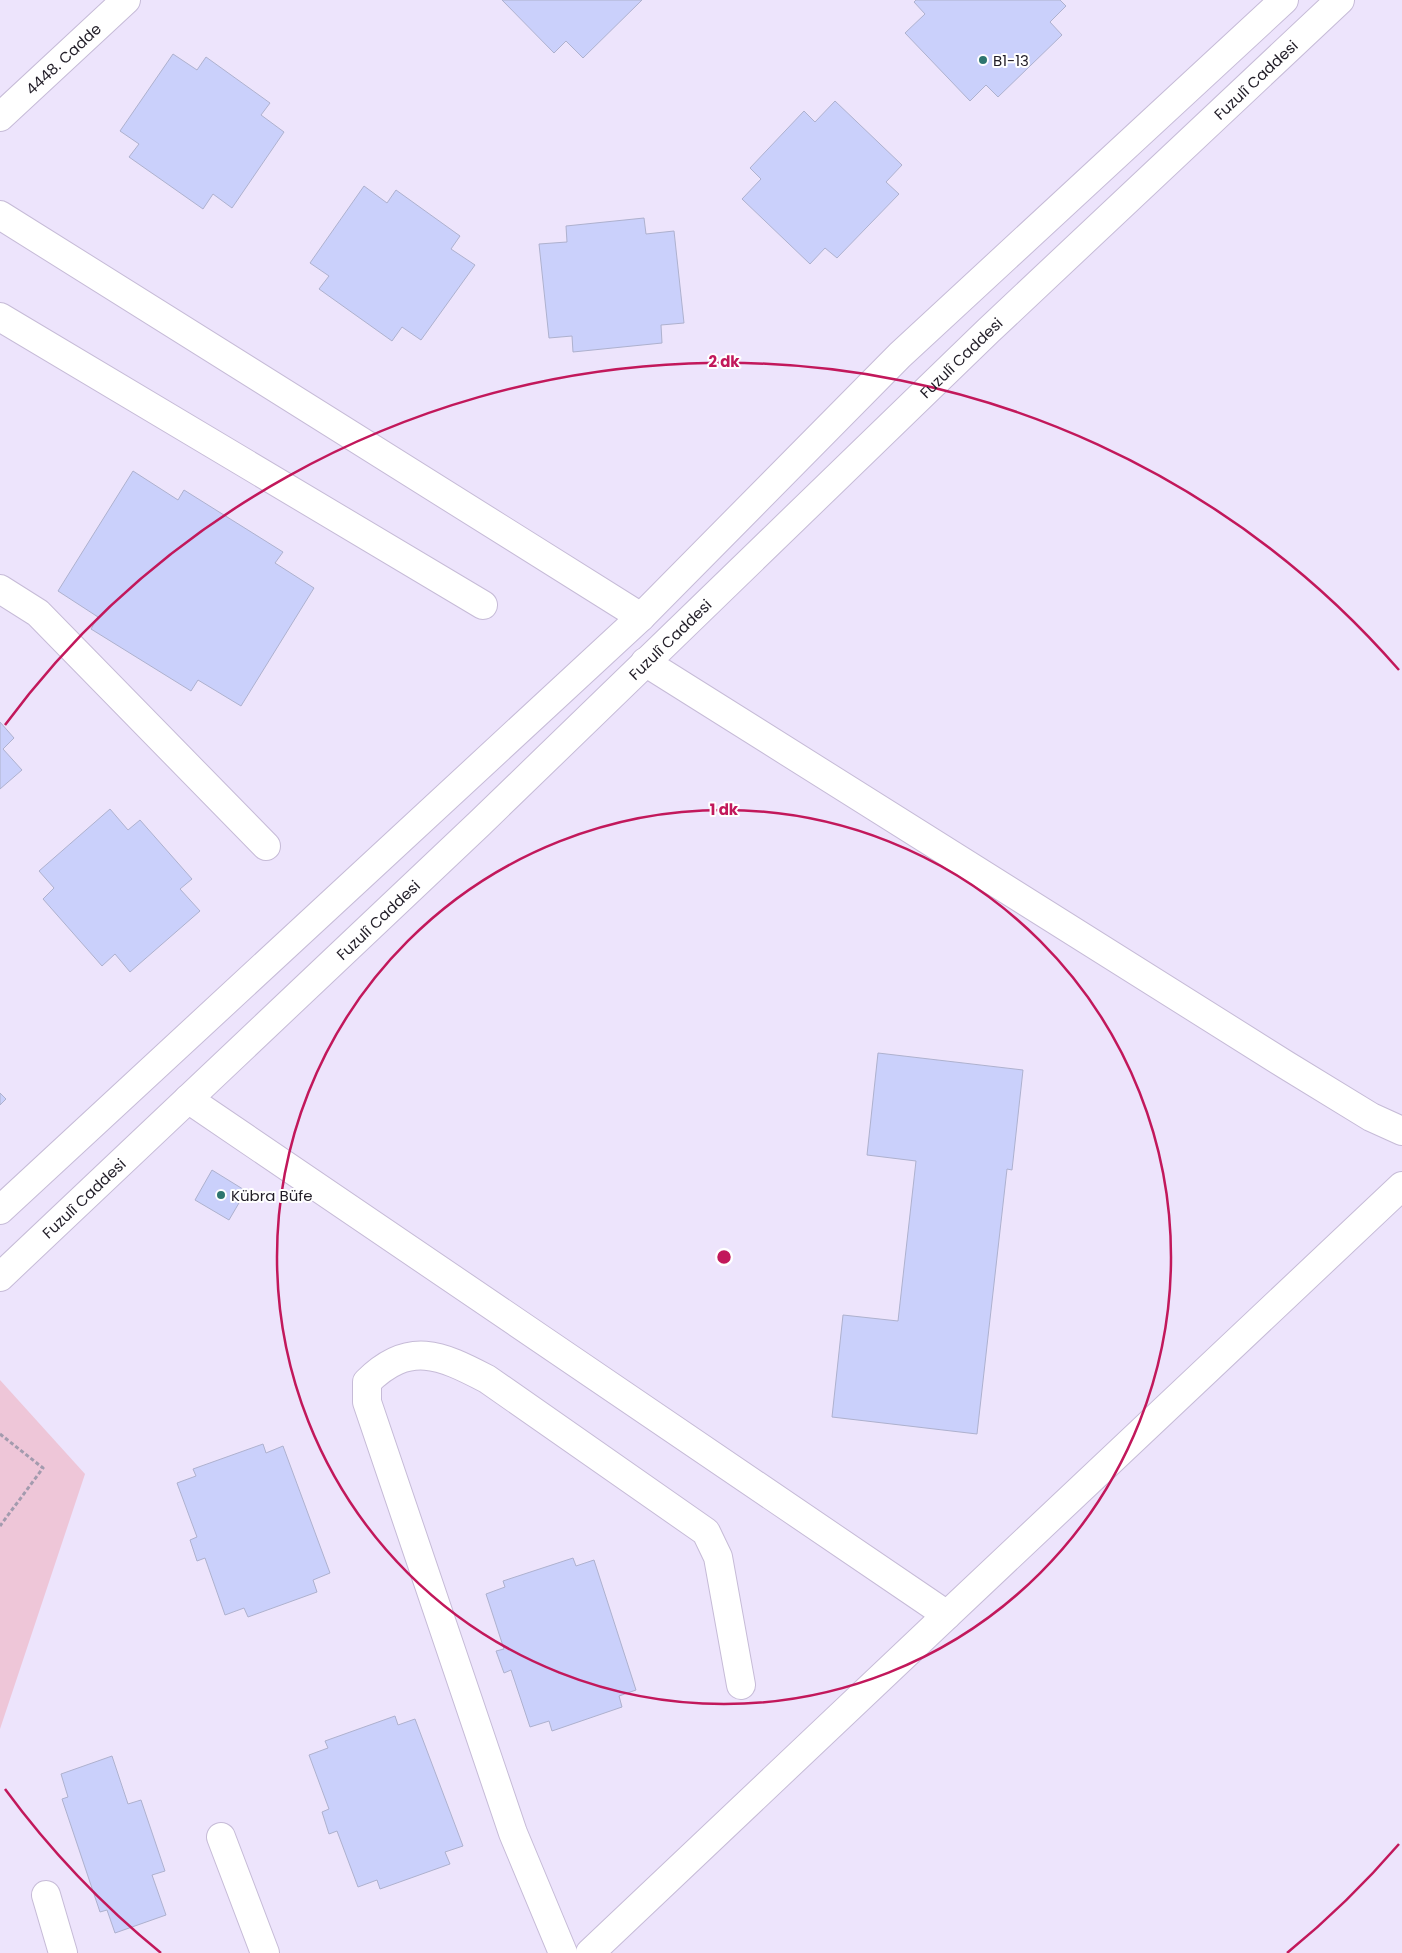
<svg xmlns="http://www.w3.org/2000/svg" width="1402" height="1953" viewBox="0 0 1402 1953" font-family="Poppins,sans-serif">
	<style>
		.green { fill: #eec6d8 }
		.building { fill: #cad0fb; stroke: #aeb1ce }
		.lines { fill: none; stroke-linecap: round; stroke-linejoin: round }
		.minor-casing { stroke: #c6bbd7; stroke-width: 30 }
		.path { stroke: #a39bae; stroke-width: 3; stroke-dasharray: 4 2.5; stroke-linecap: butt }
		.minor { stroke: #fff; stroke-width: 28 }
		.ring { fill: none; stroke: #c2185b; stroke-width: 2.5 }
		.poi-dot { fill: #2e766f; stroke: #fff; stroke-width: 2 }
		.labels { text-anchor: middle; dominant-baseline: central; stroke-width: 4; stroke-linejoin: round; paint-order: stroke }
		.street-label { font-size: 15px; fill: #211d27; stroke: #fff }
		.poi-label { font-size: 15px; fill: #211d27; stroke: #fff; text-anchor: start }
		.centre { fill: #c2185b; stroke: #fff; stroke-width: 2.5 }
		.ring-label { font-size: 15px; text-anchor: middle; font-weight: bold; fill: #c2185b; stroke: #fff; stroke-width: 4; stroke-linejoin: round; paint-order: stroke }
	</style>
	<rect width="100%" height="100%" fill="#ede4fc"/>
	<path class="green" d="M0,1380L85,1474L0,1729Z"/>
	<path class="building" d="M502,0H642L583,58L566,41L554,53Z
		M916,0H1060L1066,6L1050,22L1062,35L998,97L986,85L970,101L905,33L925,14L914,2Z
		M173,54L197,70L206,57L270,103L261,115L284,132L232,208L213,194L203,209L129,157L139,144L120,131Z
		M835,101L902,165L886,182L899,194L837,258L825,248L810,264L742,199L761,179L750,168L804,111L815,122Z
		M364,186L387,203L396,190L460,236L451,249L475,265L421,340L402,327L392,341L319,289L329,276L310,263Z
		M644,218L646,234L674,231L684,323L661,325L662,343L573,352L572,336L549,338L539,244L567,242L566,226Z
		M133,471L178,500L184,490L283,552L275,563L314,588L241,706L198,680L191,691L91,629L98,617L58,591Z
		M0,722L14,738L3,749L22,770L0,789Z
		M110,809L128,830L140,820L192,879L180,889L200,911L130,972L115,954L102,966L43,899L54,888L39,871Z
		M878,1053L1023,1070L1012,1170L1007,1169L977,1434L832,1417L843,1315L898,1321L916,1161L867,1155Z
		M0,1093L6,1099L0,1105Z
		M212,1170L246,1191L229,1220L195,1200Z
		M263,1444L266,1453L283,1446L330,1573L313,1580L317,1592L248,1617L244,1608L225,1615L205,1558L197,1561L190,1540L197,1537L177,1483L196,1476L193,1469Z
		M573,1558L576,1566L594,1560L636,1690L619,1696L622,1707L552,1731L549,1721L530,1727L511,1670L504,1673L496,1651L504,1649L486,1594L505,1587L503,1581Z
		M395,1716L398,1725L415,1719L463,1846L445,1852L450,1864L380,1889L377,1880L358,1887L337,1831L329,1834L322,1812L329,1809L309,1755L328,1748L325,1741Z
		M112,1756L128,1804L141,1800L165,1871L152,1875L166,1915L115,1933L107,1910L100,1912L62,1799L68,1797L61,1774Z"/>
	<g class="lines">
		<g class="minor-casing">
			<g id="minor">
				<path id="s1" d="M0,117L126,0"/>
				<path d="M0,215L641,617"/>
				<path d="M0,317L483,605"/>
				<path d="M0,589L38,613L266,846"/>
				<path d="M645,662L1286,1065L1371,1117L1402,1131"/>
				<path d="M188,1099L947,1615L590,1953"/>
				<path d="M0,1210L641,617L900,355L1284,0"/>
				<path id="s2" d="M0,1277L480,823L988,331L1340,0"/>
				<path d="M947,1615L1402,1186"/>
				<path d="M221,1837L265,1953"/>
				<path d="M46,1895L63,1953"/>
				<path d="M563,1953L513,1833L367,1402V1382C409,1340 441,1355 487,1379L706,1532L718,1557L741,1685"/>
			</g>
		</g>
		<path class="path" d="M0,1434L43,1468L0,1526"/>
		<use href="#minor" class="minor"/>
	</g>
	<g class="ring">
		<circle cx="724" cy="1257" r="447"/>
		<path d="M1399 1844A895 895 0 0 1 1287 1953M161 1953A895 895 0 0 1 5 1789M5 725A895 895 0 0 1 1399 670"/>
	</g>
	<g class="poi-dot">
		<circle cx="983" cy="60" r="5"/>
		<circle cx="221" cy="1195" r="5"/>
	</g>
	<g class="labels">
		<g class="street-label">
			<text stroke="none"><textPath href="#s1" startOffset="86">4448. Cadde</textPath></text>
			<text stroke="none"><textPath href="#s2" startOffset="1735">Fuzulî Caddesi</textPath></text>
			<text stroke="none"><textPath href="#s2" startOffset="1330">Fuzulî Caddesi</textPath></text>
			<text stroke="none"><textPath href="#s2" startOffset="925">Fuzulî Caddesi</textPath></text>
			<text stroke="none"><textPath href="#s2" startOffset="520">Fuzulî Caddesi</textPath></text>
			<text stroke="none"><textPath href="#s2" startOffset="115">Fuzulî Caddesi</textPath></text>
		</g>
		<g class="poi-label">
			<text x="993" y="60">B1-13</text>
			<text x="231" y="1195">Kübra Büfe</text>
		</g>
	</g>
	<circle cx="724" cy="1257" r="8" class="centre"/>
	<g class="ring-label">
		<text x="724" y="367">2 dk</text>
		<text x="724" y="815">1 dk</text>
	</g>
</svg>
